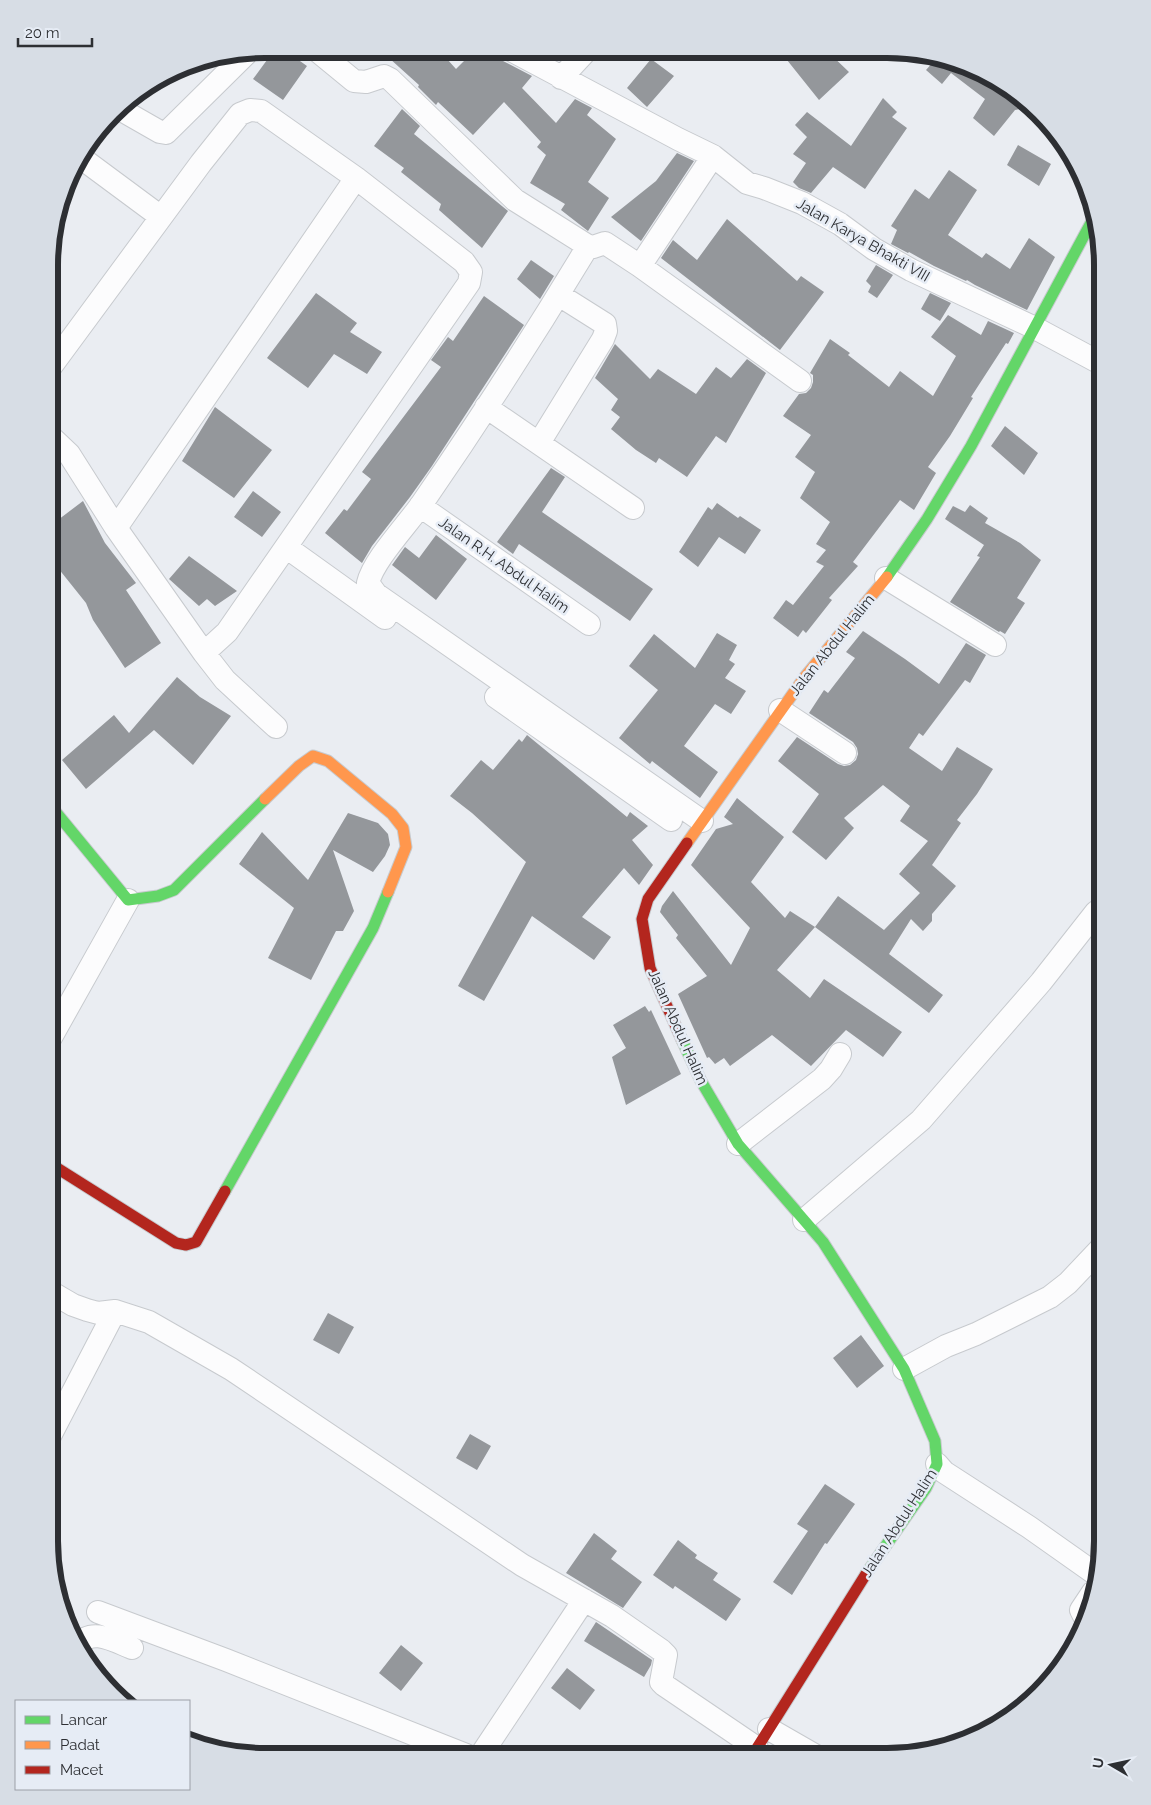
<svg xmlns="http://www.w3.org/2000/svg" width="1151" height="1805" viewBox="0 0 1151 1805" font-family="Raleway,sans-serif">
	<style>
		.building { fill: #94979b }
		.lines { fill: none; stroke-linecap: round; stroke-linejoin: round }
		.street-casing { stroke: #c7cace; stroke-width: 24 }
		.fast-casing { stroke: #c7cace; stroke-width: 13 }
		.slow-casing { stroke: #c7cace; stroke-width: 13 }
		.jam-casing { stroke: #c7cace; stroke-width: 13 }
		.street { stroke: #fcfcfd; stroke-width: 22 }
		.fast { stroke: #63d668; stroke-width: 11 }
		.slow { stroke: #ff974d; stroke-width: 11 }
		.jam { stroke: #b3261e; stroke-width: 11 }
		.labels { text-anchor: middle; dominant-baseline: central; stroke-width: 5; stroke-linejoin: round; paint-order: stroke }
		.street-label { font-size: 15px; fill: #2d2f33; stroke: #e6ecf5 }
		.rim { fill: none; stroke: #2d2f33; stroke-width: 6 }
	</style>
	<rect width="100%" height="100%" fill="#eaedf2"/>
	<path class="building" d="M275,49H283L307,66L283,100L253,79Z
		M379,49H438L456,69L476,49H496L498,56L503,61L532,76L522,88L556,123L575,99L592,108L587,115L616,139L588,182L609,198L588,231L561,210L565,204L530,183L546,155L537,147L541,142L504,102L473,135L438,102L436,105L418,87L419,85Z
		M779,50H826L849,72L819,100Z
		M930,55L969,65L1018,94L1032,107L1015,110L994,136L973,118L985,99L951,73L942,84L926,70L934,61L929,57Z
		M651,59L674,76L647,107L627,88Z
		M883,98L897,112L892,117L907,128L865,189L833,167L811,193L799,188L793,182L806,163L793,154L807,137L795,125L807,112L851,146Z
		M402,109L420,126L414,134L508,211L482,248L439,210L441,204L401,172L404,168L374,146Z
		M1018,145L1051,164L1039,186L1007,165Z
		M677,153L694,161L641,241L611,217L656,181Z
		M949,170L977,190L948,235L982,258L986,253L1010,269L1029,238L1055,257L1027,310L975,285L967,280L966,281L934,266L909,252L908,253L891,244L897,230L891,226L915,189L929,199Z
		M727,219L797,281L801,276L824,292L780,350L661,258L673,240L697,260Z
		M531,260L554,276L540,299L517,279Z
		M876,265L893,275L877,298L868,292L871,286L866,281Z
		M316,293L357,323L350,332L382,352L367,374L334,354L308,388L267,358Z
		M930,293L951,303L940,321L921,309Z
		M484,296L524,325L432,466L410,497L372,546L362,563L325,533L344,509L347,511L371,479L362,472L441,367L431,360L448,337L453,341Z
		M948,315L981,335L988,321L1014,333L1008,344L1006,343L971,397L973,398L950,436L928,467L936,473L914,510L900,500L853,562L858,566L829,598L832,600L806,633L803,630L798,637L773,618L786,600L793,605L824,566L816,562L826,550L816,544L830,522L800,498L815,472L795,457L811,435L783,416L799,394L806,393L811,388L813,382V375L810,373L830,339L850,353L848,355L889,387L900,371L933,396L956,356L931,337Z
		M615,344L650,379L658,369L696,394L716,367L731,378L747,359L766,373L726,443L716,436L687,477L659,458L656,463L636,450L611,429L620,417L611,410L618,399L595,378Z
		M215,407L272,450L234,498L182,461Z
		M1005,426L1038,453L1024,475L991,446Z
		M551,468L565,477L542,512L653,589L630,621L519,544L513,554L497,542Z
		M253,491L281,512L262,537L234,517Z
		M83,501L105,543L136,583L126,590L161,643L125,668L93,620L86,603L50,558V526Z
		M717,503L738,518L740,516L761,530L745,554L719,537L698,567L679,552L708,507L712,510Z
		M970,505L988,518L985,523L1020,543L1041,560L1017,598L1025,603L1005,634L1000,631L999,632L950,602L980,557L977,556L984,545L945,519L953,506L965,512Z
		M436,535L467,559L436,600L392,565L405,547L419,558Z
		M189,556L237,591L215,606L207,599L199,606L169,579Z
		M863,631L905,659L939,684L966,643L986,655L970,683L965,680L923,736L919,733L909,748L942,771L957,747L993,769L977,794L957,820L961,823L932,865L956,886L932,914V921L923,931L911,919L889,954L943,995L929,1013L815,927L838,896L884,930L920,893L899,874L928,841L900,821L910,806L883,785L844,818L854,828L826,860L792,832L819,794L778,761L797,737L838,764L844,766L850,765L856,760L858,754L857,748L853,742L809,713L824,690L828,693L855,658L846,652Z
		M717,633L737,645L729,660L735,664L725,678L746,691L731,714L715,704L684,746L718,772L700,798L652,761L650,764L619,738L658,690L629,666L654,634L695,668Z
		M177,677L200,697L231,716L193,765L154,730L86,789L62,760L114,715L129,733Z
		M527,735L627,817L630,812L648,826L632,840L653,865L639,885L624,868L582,917L611,937L594,960L532,916L484,1001L458,986L526,862L472,813L450,796L481,760L493,770L519,739L522,742Z
		M737,798L784,837L751,882L785,918L790,911L815,927L777,970L810,998L824,979L902,1032L883,1057L846,1030L811,1066L772,1035L730,1066L724,1058L715,1064L709,1057L707,1058L678,994L707,976L676,938L678,935L660,912L662,906L673,891L731,965L750,928L691,865L716,829L733,824L724,817Z
		M348,813L378,823L388,834L390,845L385,856L373,872L333,850L354,911L343,931H336L311,980L268,958L294,908L239,864L262,832L308,880Z
		M645,1006L649,1012L651,1010L681,1074L626,1105L612,1057L626,1048L613,1025Z
		M328,1313L354,1327L339,1354L313,1340Z
		M861,1335L884,1366L857,1388L833,1358Z
		M470,1434L491,1446L477,1470L456,1458Z
		M825,1484L855,1504L827,1544L825,1543L792,1595L773,1582L808,1531L797,1524Z
		M594,1533L617,1551L611,1559L642,1582L623,1608L566,1573Z
		M678,1540L697,1555L695,1558L718,1573L713,1580L741,1599L726,1621L675,1586L673,1589L653,1575Z
		M596,1622L652,1660L651,1665L644,1677L584,1641Z
		M401,1645L423,1663L401,1691L379,1673Z
		M567,1668L595,1690L580,1710L551,1688Z"/>
	<g class="lines">
		<g class="street-casing">
			<path id="street" d="M315,49L354,81L366,82L384,76L390,79L515,200L588,246L593,247L605,243L640,266L800,381
				M509,49L678,139L713,156L747,183L764,188L802,203L840,224L874,249L911,270L1035,328L1102,364
				M561,78L587,50
				M118,108L160,132L166,133L248,52
				M80,157L161,217
				M588,246C535,334 479,421 421,505C406,526 373,561 368,583L376,594L702,821
				M640,266L713,156
				M50,368L201,163L240,114L250,110L261,111L356,178L464,262L471,272L469,283L227,632L204,653
				M486,407L633,508
				M50,436L69,454L116,528L204,653L225,680L276,727
				M539,443L603,339L606,331L605,324L559,295
				M420,506L589,624
				M116,528L356,178
				M286,547L385,618
				M886,578L995,645
				M496,697L671,820
				M780,710L845,753
				M49,1041L128,900
				M738,1144L822,1079L831,1069L840,1054
				M804,1220L921,1120L1041,982L1096,912L1102,911
				M49,1291L73,1305L87,1310L98,1313L115,1311L149,1322L231,1369L522,1565L612,1616L661,1650L666,1655L661,1682L664,1685L757,1748
				M904,1369L946,1346L976,1334L1050,1297L1068,1283L1102,1247
				M49,1438L115,1311
				M937,1464L944,1472L1029,1527L1097,1575
				M98,1612L226,1660L466,1755
				M1087,1618L1084,1616L1081,1610L1093,1592
				M78,1645C92,1627 114,1641 132,1648
				M769,1729L816,1756
				M481,1755L584,1600"/>
		</g>
		<g class="fast-casing">
			<path id="fast" d="M887,577L927,519L971,446L1093,219
				M50,805L128,900L158,896L174,890L265,799
				M682,1040L701,1081L738,1144L823,1242L904,1369L935,1441L937,1464L926,1488L866,1574
				M225,1191L373,928L388,892"/>
		</g>
		<g class="slow-casing">
			<path id="slow" d="M265,799L299,766L313,756L328,761L392,814L403,828L406,847L388,892
				M687,843L804,678L887,577"/>
		</g>
		<g class="jam-casing">
			<path id="jam" d="M682,1040L650,968L642,919L648,899L687,843
				M49,1163L176,1243L186,1245L196,1242L225,1191
				M752,1756L866,1574"/>
		</g>
		<use href="#street" class="street"/>
		<use href="#fast" class="fast"/>
		<use href="#slow" class="slow"/>
		<use href="#jam" class="jam"/>
	</g>
	<g class="labels">
		<g class="street-label">
			<text transform="translate(863 240) rotate(30)">Jalan Karya Bhakti VIII</text>
			<text transform="translate(504 565) rotate(35)">Jalan R.H. Abdul Halim</text>
			<text transform="translate(832 645) rotate(-51)">Jalan Abdul Halim</text>
			<text transform="translate(678 1027) rotate(66)">Jalan Abdul Halim</text>
			<text transform="translate(899 1523) rotate(-57)">Jalan Abdul Halim</text>
		</g>
	</g>
	<path d="M0 0H1151V1805H0ZM265 58H887A207 207 0 0 1 1094 265V1541A207 207 0 0 1 887 1748H265A207 207 0 0 1 58 1541V265A207 207 0 0 1 265 58Z" fill="#d7dde5" fill-rule="evenodd"/>
	<path class="rim" d="M265 58H887A207 207 0 0 1 1094 265V1541A207 207 0 0 1 887 1748H265A207 207 0 0 1 58 1541V265A207 207 0 0 1 265 58Z"/>
	<rect x="15" y="1700" width="175" height="90" fill="#e6ecf5" stroke="#9ca0a7"/>
	<rect x="25" y="1716" width="25" height="8" fill="#63d668" stroke="#9ca0a7"/>
	<text x="60" y="1725" font-size="15" fill="#2d2f33">Lancar</text>
	<rect x="25" y="1741" width="25" height="8" fill="#ff974d" stroke="#9ca0a7"/>
	<text x="60" y="1750" font-size="15" fill="#2d2f33">Padat</text>
	<rect x="25" y="1766" width="25" height="8" fill="#b3261e" stroke="#9ca0a7"/>
	<text x="60" y="1775" font-size="15" fill="#2d2f33">Macet</text>
	<g transform="translate(1111 1765) rotate(279)" stroke="#e6ecf5" stroke-width="4" paint-order="stroke">
	<path d="M0-4L9 19L0 12L-9 19Z" fill="#2d2f33"/>
	<text y="-8" font-size="14" font-weight="bold" text-anchor="middle" fill="#2d2f33">U</text>
	</g>
	<path d="M18 38v8h74v-8" fill="none" stroke="#2d2f33" stroke-width="2.5"/>
	<text x="25" y="38" font-size="15" fill="#2d2f33" stroke="#e6ecf5" stroke-width="4" paint-order="stroke">20 m</text>
</svg>
